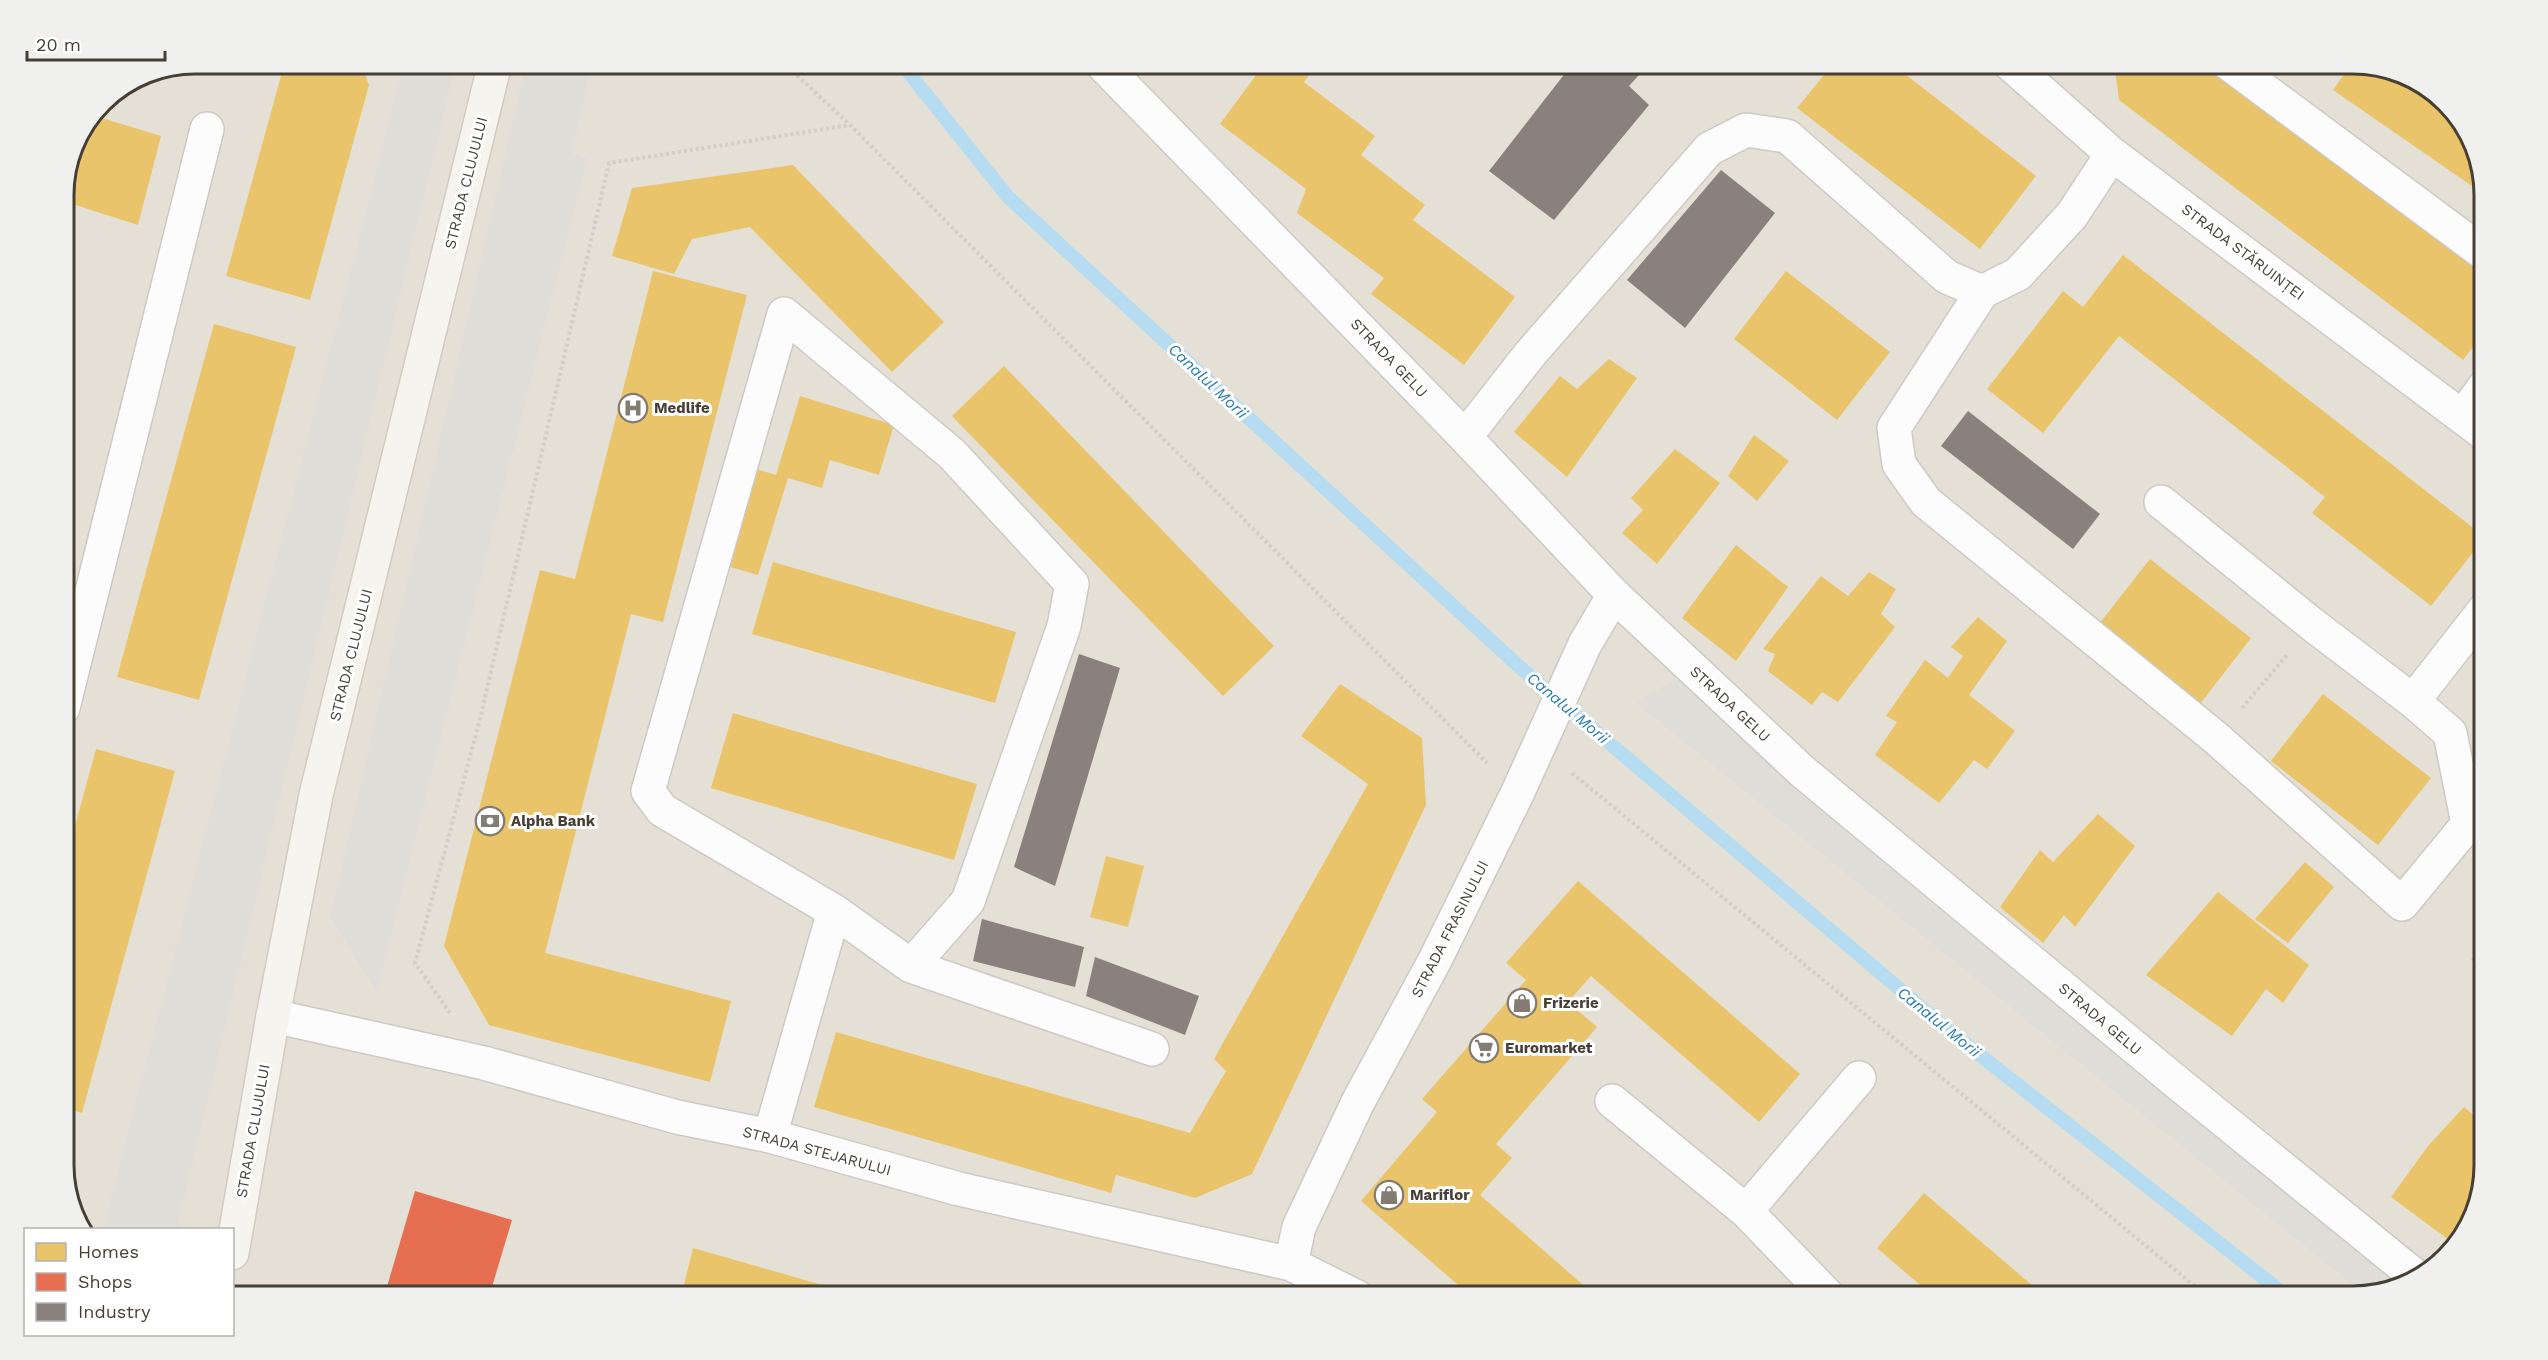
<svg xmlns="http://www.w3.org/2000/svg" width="2548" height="1360" viewBox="0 0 2548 1360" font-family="'Work Sans',sans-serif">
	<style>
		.residential { fill: #e5e0d5 }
		.parking { fill: #dfddd8 }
		.homes { fill: #e9c46a }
		.shops { fill: #e76f51 }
		.industry { fill: #8a817c }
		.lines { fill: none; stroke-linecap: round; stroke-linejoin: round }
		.stream { stroke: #b6dcf1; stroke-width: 14 }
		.street-casing { stroke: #cdcac4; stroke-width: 36 }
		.secondary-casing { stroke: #d1ccc0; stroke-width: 36 }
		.path { stroke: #d1ceca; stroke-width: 4; stroke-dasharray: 3 3; stroke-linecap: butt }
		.street { stroke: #fdfcfc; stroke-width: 33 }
		.secondary { stroke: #f6f4ee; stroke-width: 33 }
		.labels { text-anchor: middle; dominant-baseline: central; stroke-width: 6; stroke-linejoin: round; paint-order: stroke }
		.street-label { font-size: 15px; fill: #473f34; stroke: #fff }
		.poi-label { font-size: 15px; font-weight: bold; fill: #473f34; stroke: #fff; text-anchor: start }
		.water-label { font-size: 16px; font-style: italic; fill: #267bb2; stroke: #fff }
		.rim { fill: none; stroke: #473f34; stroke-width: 3 }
	</style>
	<rect width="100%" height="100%" fill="#f0eee8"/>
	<path class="residential" d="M195,63H2353L2412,77L2463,122L2485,187V1165L2471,1224L2419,1279L2354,1297H233L232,1230L82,1229L63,1174V187L73,144L102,101L145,73Z"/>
	<path class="parking" d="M404,63H456L177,1229H103Z
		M526,63H592L572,153L587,159L377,992L330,917Z
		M1693,668L2419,1279L2364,1294L1636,703Z"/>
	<path class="homes" d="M282,63H361L369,85L310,300L226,276L284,65Z
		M1265,63H1318L1304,82L1375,136L1361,155L1425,205L1413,220L1515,297L1464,365L1371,294L1384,278L1297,213L1306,189L1220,124Z
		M1834,63H1891L2036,176L1980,249L1797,108Z
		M2114,63H2208L2485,273V331L2463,360L2119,100Z
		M2352,63L2412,77L2463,122L2485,187V195L2333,90Z
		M92,115L161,136L138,225L63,201V187L73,144Z
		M793,165L944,322L892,372L750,227L692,239L674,274L612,256L632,188Z
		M2123,255L2485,537L2431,606L2312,513L2325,497L2119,336L2043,433L1987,389L2063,291L2083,307Z
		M653,271L747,295L663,622L631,614L545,953L731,1001L710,1082L489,1025L444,946L540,570L575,579Z
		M1786,271L1890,352L1837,420L1734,339Z
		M214,324L296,347L199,700L117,677Z
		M1609,359L1637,378L1567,477L1514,432L1560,376L1577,389Z
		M1004,366L1274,646L1223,696L952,416Z
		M800,396L894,425L879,475L830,460L822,488L788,478L758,575L723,565L753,468L776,475Z
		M1754,435L1789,461L1757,501L1728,476Z
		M1675,449L1720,483L1657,564L1622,533L1643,510L1631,498Z
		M1736,545L1788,587L1736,661L1682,618Z
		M2150,559L2251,638L2200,704L2099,624Z
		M773,562L1016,632L995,703L752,634Z
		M1869,572L1896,589L1881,614L1895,627L1838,702L1822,692L1812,705L1768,671L1775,654L1763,649L1821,576L1848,596Z
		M1978,617L2007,641L1969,695L2015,731L1987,769L1974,760L1939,803L1875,755L1897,722L1886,716L1925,660L1948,678L1963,656L1951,647Z
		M1340,684L1422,738L1426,805L1252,1174L1195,1198L1116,1175L1111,1193L814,1107L836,1032L1190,1133L1226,1071L1214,1059L1368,784L1301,736Z
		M2323,694L2431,778L2378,845L2271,761Z
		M733,713L977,784L954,860L711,788Z
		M96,749L175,771L82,1113L63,1107V870Z
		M2098,814L2135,846L2075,927L2064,915L2043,943L2000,907L2040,850L2053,862Z
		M1106,856L1144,866L1128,927L1090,917Z
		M2305,862L2334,887L2288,943L2255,919Z
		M1578,881L1800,1074L1759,1122L1591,976L1568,1002L1597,1027L1496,1144L1512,1158L1480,1195L1597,1297H1472L1361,1201L1437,1112L1422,1099L1526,980L1506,963Z
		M2218,892L2309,965L2283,1003L2266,989L2232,1036L2146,975Z
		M2485,942V970L2471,960Z
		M2464,1107L2483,1123L2485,1119V1165L2474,1214L2466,1223L2469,1226L2453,1243L2391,1197L2428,1146Z
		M1924,1193L2046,1297H1934L1877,1248Z
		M693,1248L861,1296V1297H681Z"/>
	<path class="shops" d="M415,1191L512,1220L489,1297H384Z"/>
	<path class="industry" d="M1573,63H1650L1629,86L1649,105L1554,220L1489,171Z
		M1721,170L1775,213L1685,328L1627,280Z
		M1968,411L2100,514L2073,549L1941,446Z
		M1079,654L1120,668L1055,886L1014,867Z
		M982,919L1084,947L1075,987L973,961Z
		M1095,957L1199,996L1185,1035L1086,996Z"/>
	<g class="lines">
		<path class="stream" d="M901,63L1008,197L1523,670L1948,1030L2288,1297"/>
		<g class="street-casing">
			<path id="street" d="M1101,63L1465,437L1614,595L1802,771L2174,1080L2419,1279
				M2009,63L2112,154L2485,434
				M2228,63L2485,254
				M1982,292L1894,428L1899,464L1926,502L2216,738L2402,904L2468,824L2450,733L2413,701L2485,609
				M2463,416L2485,386
				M1465,437L1531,353L1709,149L1746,130L1787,136L1947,277L1982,292L2018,274L2072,215L2112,154
				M2161,502L2313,625L2413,701
				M63,708L207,129
				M911,966L1152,1049
				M273,1016L484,1063L677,1117L770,1136L959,1189L1291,1264L1357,1297
				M1612,1101L1746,1211L1829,1297
				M770,1136L834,911L911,966L968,901L1064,626L1072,584L952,454L784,314L648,791L662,810L834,911
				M1746,1211L1859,1078
				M1291,1264L1299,1227L1358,1102L1435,960L1517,794L1585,644L1614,595"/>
		</g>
		<g class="secondary-casing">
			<path id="secondary" d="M232,1253L273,1016L316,795L495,63"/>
		</g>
		<path class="path" d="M784,63L850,125L1487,763
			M2242,708L2287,655
			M1572,773L2208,1297
			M450,1013L415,963L480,719L609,163L850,125"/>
		<use href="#street" class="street"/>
		<use href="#secondary" class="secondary"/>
	</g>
	<defs>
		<g id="hospital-ring" transform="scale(1.5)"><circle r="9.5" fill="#fff" stroke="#827c73" stroke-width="1.5"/><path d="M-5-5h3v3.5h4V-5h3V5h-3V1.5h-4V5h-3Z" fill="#827c73"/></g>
		<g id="bank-ring" transform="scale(1.5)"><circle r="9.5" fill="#fff" stroke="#827c73" stroke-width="1.5"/><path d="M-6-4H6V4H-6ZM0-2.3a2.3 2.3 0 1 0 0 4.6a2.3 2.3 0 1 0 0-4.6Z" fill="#827c73"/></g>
		<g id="shop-ring" transform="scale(1.5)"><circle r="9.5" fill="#fff" stroke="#827c73" stroke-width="1.5"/><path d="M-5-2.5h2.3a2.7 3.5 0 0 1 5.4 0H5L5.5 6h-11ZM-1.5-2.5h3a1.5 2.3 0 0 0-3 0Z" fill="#827c73"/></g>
		<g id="supermarket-ring" transform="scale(1.5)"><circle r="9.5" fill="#fff" stroke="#827c73" stroke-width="1.5"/><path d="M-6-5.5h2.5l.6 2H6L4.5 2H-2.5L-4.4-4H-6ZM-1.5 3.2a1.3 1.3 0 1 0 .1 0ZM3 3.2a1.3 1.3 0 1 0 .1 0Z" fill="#827c73"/></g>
	</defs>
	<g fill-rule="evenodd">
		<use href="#hospital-ring" x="633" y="408"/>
		<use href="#bank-ring" x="490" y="821"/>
		<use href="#shop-ring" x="1522" y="1003"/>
		<use href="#supermarket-ring" x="1484" y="1048"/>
		<use href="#shop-ring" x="1389" y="1195"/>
	</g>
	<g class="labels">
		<g class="street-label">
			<text transform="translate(466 183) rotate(-76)">STRADA CLUJULUI</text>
			<text transform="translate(2243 252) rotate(37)">STRADA STĂRUINȚEI</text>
			<text transform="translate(1389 358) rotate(46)">STRADA GELU</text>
			<text transform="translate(351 655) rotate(-76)">STRADA CLUJULUI</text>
			<text transform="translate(1730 704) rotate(43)">STRADA GELU</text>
			<text transform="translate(1450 929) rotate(-63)">STRADA FRASINULUI</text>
			<text transform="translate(2100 1019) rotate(40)">STRADA GELU</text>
			<text transform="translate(253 1131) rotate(-80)">STRADA CLUJULUI</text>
			<text transform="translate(817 1151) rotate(15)">STRADA STEJARULUI</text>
		</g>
		<g class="poi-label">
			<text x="654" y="408">Medlife</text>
			<text x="511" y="821">Alpha Bank</text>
			<text x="1543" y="1003">Frizerie</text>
			<text x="1505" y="1048">Euromarket</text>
			<text x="1410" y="1195">Mariflor</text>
		</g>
		<g class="water-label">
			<text transform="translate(1208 381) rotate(43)">Canalul Morii</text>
			<text transform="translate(1568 708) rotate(40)">Canalul Morii</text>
			<text transform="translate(1939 1022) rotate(39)">Canalul Morii</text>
		</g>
	</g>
	<path d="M0 0H2548V1360H0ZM195 74H2353A121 121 0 0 1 2474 195V1165A121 121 0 0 1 2353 1286H195A121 121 0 0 1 74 1165V195A121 121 0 0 1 195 74Z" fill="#f0f0ef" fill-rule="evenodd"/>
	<path class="rim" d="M195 74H2353A121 121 0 0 1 2474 195V1165A121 121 0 0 1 2353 1286H195A121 121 0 0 1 74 1165V195A121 121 0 0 1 195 74Z"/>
	<rect x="24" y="1228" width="210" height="108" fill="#ffffff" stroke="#b5b2ae" stroke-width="1.5"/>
	<rect x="36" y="1243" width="30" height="18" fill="#e9c46a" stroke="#b5b2ae" stroke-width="1.5"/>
	<text x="78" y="1258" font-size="18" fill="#473f34">Homes</text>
	<rect x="36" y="1273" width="30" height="18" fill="#e76f51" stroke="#b5b2ae" stroke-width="1.5"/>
	<text x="78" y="1288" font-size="18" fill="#473f34">Shops</text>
	<rect x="36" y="1303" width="30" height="18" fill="#8a817c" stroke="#b5b2ae" stroke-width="1.5"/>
	<text x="78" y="1318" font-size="18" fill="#473f34">Industry</text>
	<path d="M27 51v9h138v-9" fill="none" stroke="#473f34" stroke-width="3"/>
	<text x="36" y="51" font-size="18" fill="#473f34" stroke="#ffffff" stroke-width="4.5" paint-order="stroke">20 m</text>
</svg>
